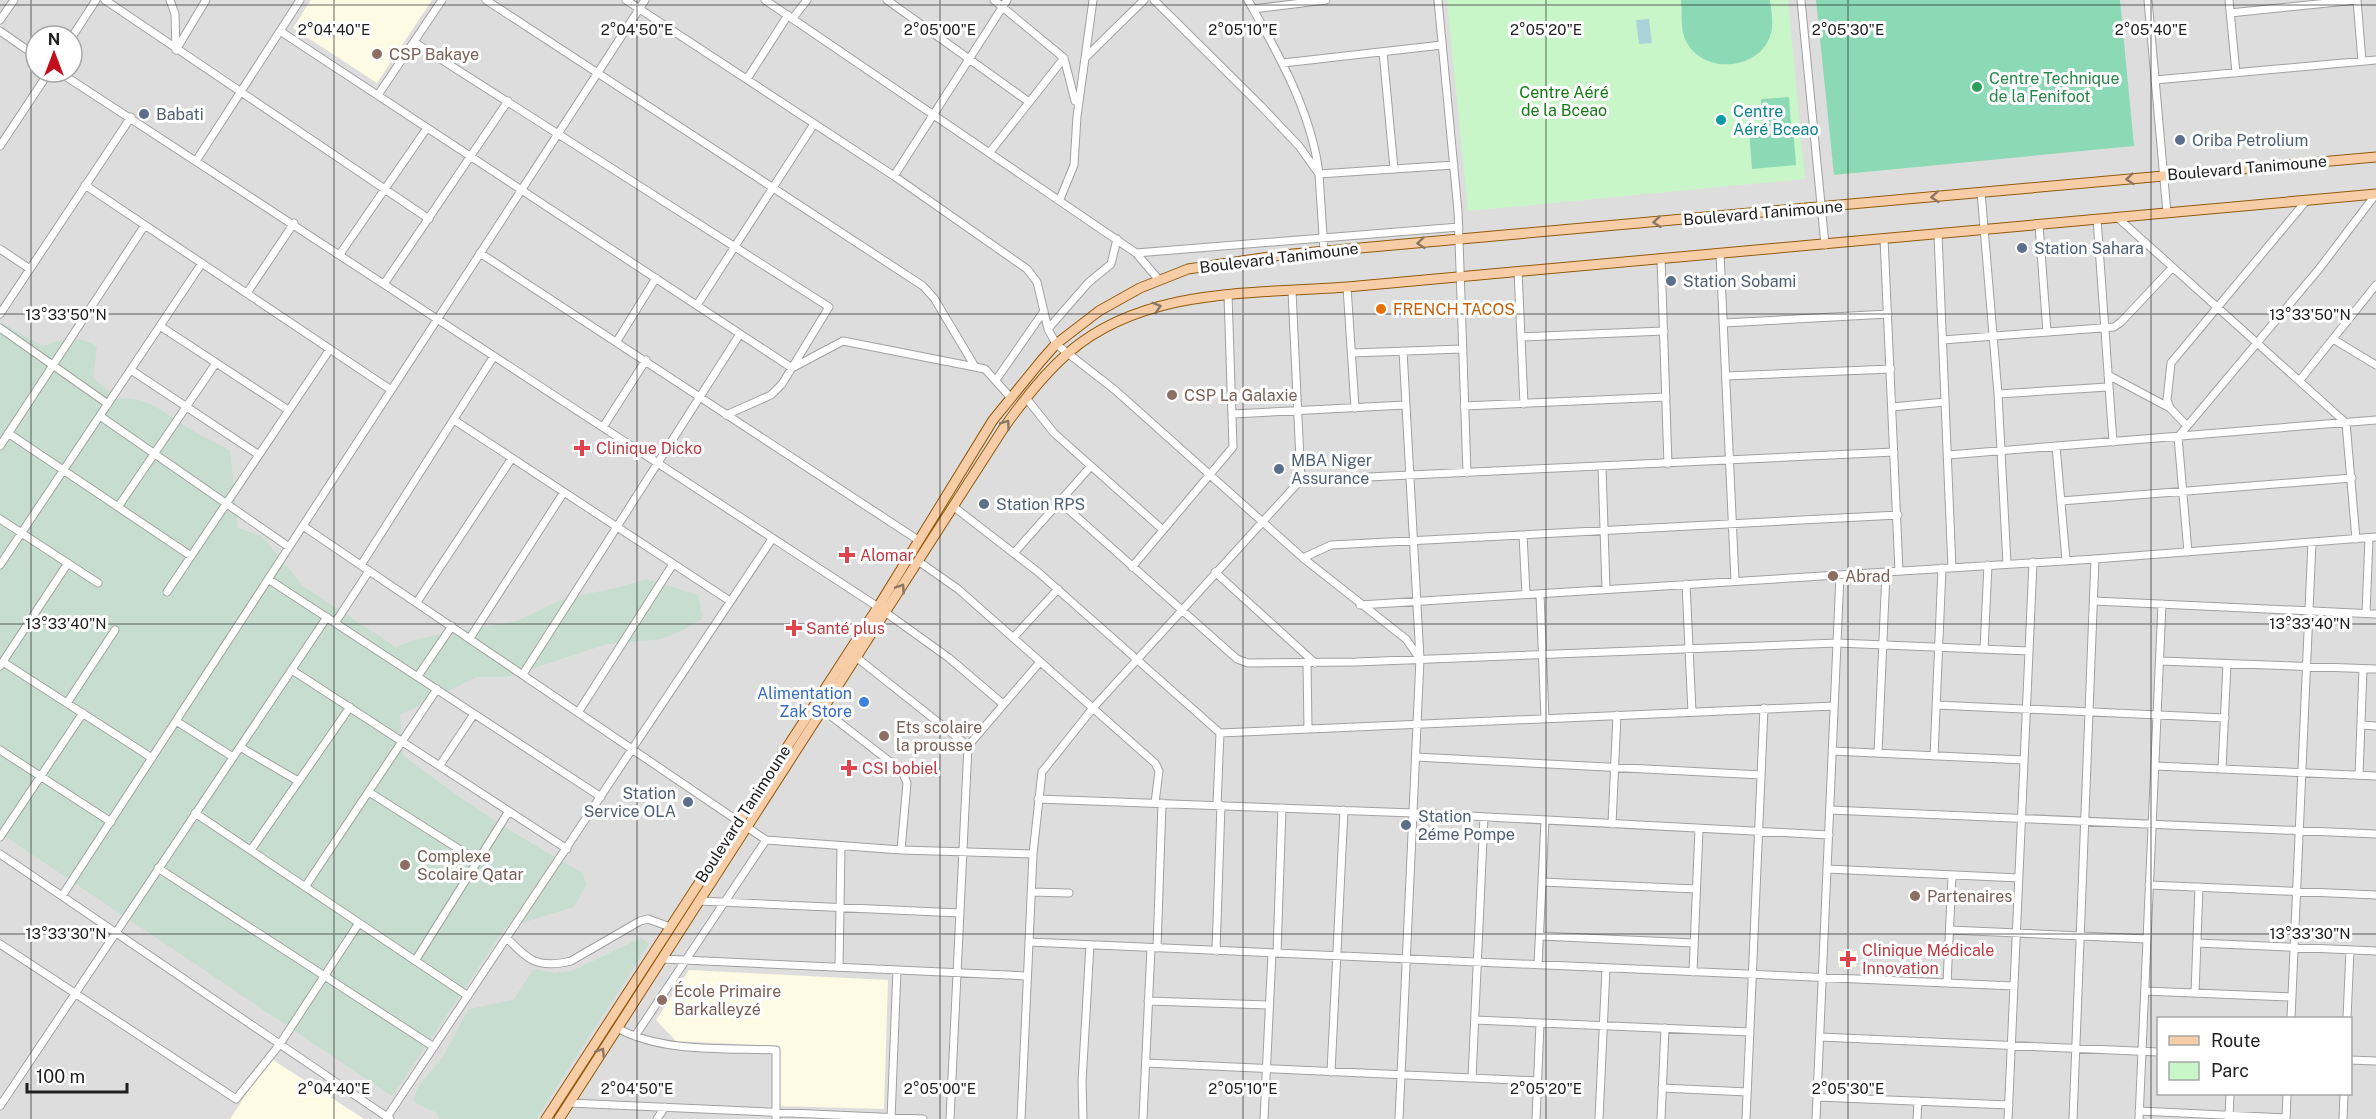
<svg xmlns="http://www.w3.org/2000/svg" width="2376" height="1119" viewBox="0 0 2376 1119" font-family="'Public Sans',sans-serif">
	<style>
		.residential { fill: #deddde; fill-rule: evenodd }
		.education { fill: #fdfbe4 }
		.wetland { fill: #c6ddd0 }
		.park { fill: #c9f6c9 }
		.pitch { fill: #8cd9b5 }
		.water { fill: #abd4da }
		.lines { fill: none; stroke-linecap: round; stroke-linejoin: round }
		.minor-casing { stroke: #a1a1a1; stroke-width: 9 }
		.major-casing { stroke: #925a0b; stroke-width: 11 }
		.minor { stroke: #fff; stroke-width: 7 }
		.major { stroke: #f6cda7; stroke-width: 9 }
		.oneway { stroke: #8b7664 }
		.ticks { fill: none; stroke: #202020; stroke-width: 1.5; stroke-opacity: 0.45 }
		.education-dot { fill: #8d6e63; stroke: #fff; stroke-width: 2 }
		.leisure-dot { fill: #2e9e5b; stroke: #fff; stroke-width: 2 }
		.service-dot { fill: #5c6f8a; stroke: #fff; stroke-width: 2 }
		.culture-dot { fill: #0f9aa8; stroke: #fff; stroke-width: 2 }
		.food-dot { fill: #e8710a; stroke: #fff; stroke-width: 2 }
		.health-dot { fill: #e0444e; stroke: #fff; stroke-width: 2 }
		.shop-dot { fill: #3f7fe0; stroke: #fff; stroke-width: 2 }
		.labels { text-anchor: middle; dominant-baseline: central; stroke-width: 6; stroke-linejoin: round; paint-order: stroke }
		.education-label { font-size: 16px; fill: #785e54; stroke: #fff; text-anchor: start }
		.leisure-label { font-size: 16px; fill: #27864d; stroke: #fff; text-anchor: start }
		.park-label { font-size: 16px; fill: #147914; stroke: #fff }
		.culture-label { font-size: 16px; fill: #0d838f; stroke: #fff; text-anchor: start }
		.service-label { font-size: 16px; fill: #4e5e75; stroke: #fff; text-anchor: start }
		.street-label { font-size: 16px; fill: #202020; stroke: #fff }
		.food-label { font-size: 16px; fill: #c56008; stroke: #fff; text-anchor: start }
		.health-label { font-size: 16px; fill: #be3a42; stroke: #fff; text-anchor: start }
		.shop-label { font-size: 16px; fill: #366cbe; stroke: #fff; text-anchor: end }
		.ticks-label { font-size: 15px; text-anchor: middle; fill: #202020; stroke: #fff; stroke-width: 6; stroke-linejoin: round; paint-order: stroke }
	</style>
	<rect width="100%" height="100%" fill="#f0ede8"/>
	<path class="residential" d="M0,0H2376V1119H0ZM36,36H72V72H36ZM2158,1018H2350V1094H2158Z"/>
	<path class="education" d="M311,0H432L377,83L293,28Z
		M1838,951H1857L1856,967H1839Z
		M689,970L888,980L884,1109L778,1106L780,1046L676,1041L656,1020Z
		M270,1058L364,1119H230Z"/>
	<path class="wetland" d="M0,322L43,346C62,339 80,334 97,347L93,378L118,399C142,396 160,409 179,422C195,433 213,441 230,450L238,528L261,535L303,586L396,647L417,639L517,621L563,599L620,587L646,579L698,595L703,618L685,629L662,639L607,644L507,677H477L400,715L403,755C460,800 520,838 583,873L586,885L574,907L505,928L392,1096L0,833Z
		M641,938L649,944L536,1119H439L437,1113L414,1102C414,1083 435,1070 444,1055C453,1039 459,1024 469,1009L513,1000L534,969L554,973L572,971Z"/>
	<path class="park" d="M1447,0H1788L1805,179L1468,211Z"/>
	<path class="pitch" d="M1681,0H1770C1771,9 1773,19 1772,28C1766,73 1695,78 1683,33C1681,23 1682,10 1681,0Z
		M1816,0H2120L2134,146L1834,175Z
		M1789,97L1791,125L1763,127L1761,99Z
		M1793,126L1796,165L1752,169L1749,130Z"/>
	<path class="water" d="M1649,19L1652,43L1639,44L1636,20Z"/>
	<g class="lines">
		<g class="minor-casing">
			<path id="minor" d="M105,0L429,219
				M170,0L175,14L176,50
				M486,0L923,286L934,298L974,365
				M626,0L894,176L1027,269L1037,282L1048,329L1056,344L1115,390L1303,558L1406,639L1420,659
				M765,0L1136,253L1159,280
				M887,0L1029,102
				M994,0L1064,58L1075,101
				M1154,0L1261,106L1299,146L1319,174L1324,251
				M1248,0C1278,53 1312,113 1319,174L1454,165
				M1438,0L1458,211L1467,473
				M1801,0L1825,245
				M2148,0L2167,213
				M2229,0L2236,73
				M2357,0L2362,61
				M1253,9L1326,0
				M2230,13L2357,0
				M793,18L807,0
				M0,20L14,0
				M0,31L36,56
				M280,31L792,368
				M72,37L96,0
				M414,42L829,307L782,384L771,395L726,415
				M176,50L206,0
				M1383,52L1394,169
				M1085,58L1093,0
				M1283,63L1442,45
				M59,72L878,607L949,658L1003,704
				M747,79L788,15
				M2155,80L2376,60
				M378,95L442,0
				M0,146L49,72
				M990,152L1064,58
				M196,161L300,0
				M894,176L1007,0
				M85,185L391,390
				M1981,192L1998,394L2007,564
				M1060,199L1074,165L1077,116L1085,58L1144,0
				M2118,218L2346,423L2356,539
				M2097,219L2113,442
				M2039,225L2047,332
				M1938,234L1952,568
				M1884,239L1899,571
				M0,249L30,269
				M480,253L918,540
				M1136,253L1459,227
				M1720,253L1735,581
				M340,254L427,128
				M1661,258L1668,464
				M1518,271L1524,404
				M384,284L508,101
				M1347,287L1355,408
				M1292,291L1301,481
				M247,293L294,223
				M697,305L814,124
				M0,314L131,117
				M1724,323L1888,314
				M160,326L288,410
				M0,328L108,404
				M1048,329L1088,283L1111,264L1117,239
				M1521,337L1664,331
				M2333,339L2376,365
				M1943,340L2114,327L2121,322L2172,268
				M617,341L656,278
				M1353,353L1461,349
				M794,367L843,341L985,369L1011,398
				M131,370L259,455
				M2108,375L2170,408
				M1726,376L1891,369
				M996,380L1044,311
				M2300,380L2376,285
				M1998,394L2108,387
				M1026,398L1054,433L1163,530
				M1464,406L1666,397
				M1892,407L1945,402
				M1233,414L1405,405
				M100,416L289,547
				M454,420L730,601
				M2187,426L2170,408L2167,400L2171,363L2306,201
				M603,427L646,360
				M8,433L191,556
				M0,446L145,225
				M2056,446L2066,560
				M1948,455L2376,420
				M1602,467L1606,589
				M2061,501L2352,478
				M1060,502L1237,659L1248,663L1356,662L1837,643L2029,651
				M118,507L216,363
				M954,507L1038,572L1220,733L1834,706
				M0,519L98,583
				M303,526L766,840L901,850L1033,854
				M1523,535L1526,594
				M1015,552L1091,466
				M2188,552L2178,437L2319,269L2376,194
				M1303,558L1331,545L1898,515
				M918,561L958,589L1155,763L1159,771L1155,803
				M0,565L202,263
				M361,565L494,356
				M1132,567L1233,447L1228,295
				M1215,572L1315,663
				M268,579L601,797
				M1686,584L1692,712
				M167,592L330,349
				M1540,594L1545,719
				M2094,601L2376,614
				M417,602L512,458
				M1360,605L2095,559L2376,537
				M2366,613L2369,538
				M335,623L369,571
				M470,638L564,492
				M1013,638L1058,589
				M1984,649L1988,565
				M856,657L968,746L950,1119
				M2160,661L2376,669
				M3,662L152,758
				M1307,663L1308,729
				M0,666L68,563
				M292,670L567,849
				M523,674L740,334
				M418,676L452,626
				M67,703L115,630
				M1936,705L2225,718
				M822,709L902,771L907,783L901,850
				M579,711L673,564
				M176,721L233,757
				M2361,725L2376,726
				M968,746L1040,662
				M240,747L298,781
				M0,750L111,822
				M1832,751L2024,760
				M1878,753L1886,572
				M1934,756L1942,568
				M1416,757L1761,775
				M440,765L474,714
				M2155,766L2376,776
				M2222,769L2227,664
				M2359,775L2363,669
				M369,792L476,860
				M1038,799L1413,813L1829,835
				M1217,805L1220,733
				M1830,810L2376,834
				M195,813L468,996
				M1612,824L1617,715
				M0,837L83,713
				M251,850L350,707
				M0,854L390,1119
				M158,868L434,1047
				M1827,869L2019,878
				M1542,882L1696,889
				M2149,885L2376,895
				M305,887L437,689
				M1032,892L1069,893
				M62,896L645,0
				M699,901L960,913
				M1950,930L2147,939
				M1540,936L1694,943
				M507,938C529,961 538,969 571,961L640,921L648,919L670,927
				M1029,942L2014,986
				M2197,943L2376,951
				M0,944L236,1099L280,1044L359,923
				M1157,948L1162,803
				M1216,951L1221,805
				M1277,953L1282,808
				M662,959L1027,976
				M415,961L509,811
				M1538,965L1545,820
				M839,967L841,847
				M1693,972L1699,829
				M1947,983L1952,875
				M2145,991L2291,997
				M2195,993L2199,887
				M1148,1001L1268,1005
				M2291,1018L2312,542
				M2347,1018L2350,950
				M1475,1020L1750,1032
				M617,1028C663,1053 725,1048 776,1050V1119
				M635,1036L766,840
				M1820,1037L2158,1052
				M2350,1060L2376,1061
				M1146,1063L1538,1081
				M1331,1072L1344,810
				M1472,1078L1484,817
				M1662,1088L1747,1092
				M1817,1097L2009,1105
				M569,1103L923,1119
				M0,1106L327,617
				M2139,1111L2286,1118
				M387,1117L772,539
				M657,1119L665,1107
				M891,1119L897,970
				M1021,1119L1033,854L1042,772L1093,708L1297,484L1305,480L1894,452
				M1083,1119L1082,1082L1090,945
				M1143,1119L1151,948
				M1264,1119L1272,953
				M1399,1119L1420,659L1403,351
				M1536,1119L1540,1023
				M1599,1119L1606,968
				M1661,1119L1665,1028
				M1746,1119L1764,708
				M1816,1119L1840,575
				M1917,1119L1918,1101
				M2008,1119L2033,562
				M2073,1119L2095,559
				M2139,1119L2162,604
				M2229,1119L2230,1094
				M2286,1119L2287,1094
				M2343,1119L2344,1094"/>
		</g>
		<g class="major-casing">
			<path id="major" d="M546,1119L878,607L993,420L1041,361L1056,344L1099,311L1140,288L1188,269L1282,255L2376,157
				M559,1119L1003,429C1022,402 1043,375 1068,353C1144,287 1253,294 1347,287L2376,194"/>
		</g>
		<use href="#minor" class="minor"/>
		<use href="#major" class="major"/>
	</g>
	<defs><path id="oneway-chevron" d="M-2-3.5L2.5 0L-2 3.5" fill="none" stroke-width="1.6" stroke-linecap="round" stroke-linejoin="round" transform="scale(1.5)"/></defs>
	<g class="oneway">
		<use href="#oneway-chevron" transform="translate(2130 179) rotate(175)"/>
		<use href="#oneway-chevron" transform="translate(1935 197) rotate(175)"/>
		<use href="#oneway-chevron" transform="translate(1657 222) rotate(175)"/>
		<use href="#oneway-chevron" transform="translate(1421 243) rotate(175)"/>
		<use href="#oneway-chevron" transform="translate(1157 307) rotate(-17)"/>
		<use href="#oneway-chevron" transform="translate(1006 424) rotate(-55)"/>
		<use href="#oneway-chevron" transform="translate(901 588) rotate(-57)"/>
		<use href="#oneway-chevron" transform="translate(601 1052) rotate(-58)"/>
	</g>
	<path class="ticks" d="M31,0V1119M334,0V1119M637,0V1119M940,0V1119M1243,0V1119M1546,0V1119M1848,0V1119M2151,0V1119M0,5H2376M0,314H2376M0,624H2376M0,934H2376"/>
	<g class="education-dot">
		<circle cx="377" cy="54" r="6"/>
		<circle cx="1172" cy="395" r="6"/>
		<circle cx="1833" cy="576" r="6"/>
		<circle cx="884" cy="736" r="6"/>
		<circle cx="405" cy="865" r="6"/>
		<circle cx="1915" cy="896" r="6"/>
		<circle cx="662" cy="1000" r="6"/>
	</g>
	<circle class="leisure-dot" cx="1977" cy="87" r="6"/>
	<g class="service-dot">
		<circle cx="144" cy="114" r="6"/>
		<circle cx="2180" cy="140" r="6"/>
		<circle cx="2022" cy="248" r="6"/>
		<circle cx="1671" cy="281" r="6"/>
		<circle cx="1279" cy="469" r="6"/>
		<circle cx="984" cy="504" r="6"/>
		<circle cx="688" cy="802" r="6"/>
		<circle cx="1406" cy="825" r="6"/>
	</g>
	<circle class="culture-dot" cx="1721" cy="120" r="6"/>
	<circle class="food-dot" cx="1381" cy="309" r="6"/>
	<g class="health-dot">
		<path d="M579 439h6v6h6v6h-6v6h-6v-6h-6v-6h6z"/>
		<path d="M844 546h6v6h6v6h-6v6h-6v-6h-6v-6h6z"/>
		<path d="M791 619h6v6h6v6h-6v6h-6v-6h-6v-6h6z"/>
		<path d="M846 759h6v6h6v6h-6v6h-6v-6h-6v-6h6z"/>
		<path d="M1845 950h6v6h6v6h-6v6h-6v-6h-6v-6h6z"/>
	</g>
	<circle class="shop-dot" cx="864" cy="702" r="6"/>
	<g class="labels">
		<g class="education-label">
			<text x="389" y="54">CSP Bakaye</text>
			<text x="1184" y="395">CSP La Galaxie</text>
			<text x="1845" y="576">Abrad</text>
			<text x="896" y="727">Ets scolaire<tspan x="896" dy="18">la prousse</tspan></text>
			<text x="417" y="856">Complexe<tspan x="417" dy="18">Scolaire Qatar</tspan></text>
			<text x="1927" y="896">Partenaires</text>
			<text x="674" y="991">École Primaire<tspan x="674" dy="18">Barkalleyzé</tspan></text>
		</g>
		<g class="leisure-label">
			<text x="1989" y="78">Centre Technique<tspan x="1989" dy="18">de la Fenifoot</tspan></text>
		</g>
		<g class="park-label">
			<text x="1564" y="92">Centre Aéré<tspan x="1564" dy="18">de la Bceao</tspan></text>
		</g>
		<g class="culture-label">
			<text x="1733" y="111">Centre<tspan x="1733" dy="18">Aéré Bceao</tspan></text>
		</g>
		<g class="service-label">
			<text x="156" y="114">Babati</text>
			<text x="2192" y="140">Oriba Petrolium</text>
			<text x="2034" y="248">Station Sahara</text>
			<text x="1683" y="281">Station Sobami</text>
			<text x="1291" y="460">MBA Niger<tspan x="1291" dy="18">Assurance</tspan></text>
			<text x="996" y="504">Station RPS</text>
			<text x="676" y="793" text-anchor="end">Station<tspan x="676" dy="18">Service OLA</tspan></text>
			<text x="1418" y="816">Station<tspan x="1418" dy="18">2éme Pompe</tspan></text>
		</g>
		<g class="street-label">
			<text transform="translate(2247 168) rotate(-5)">Boulevard Tanimoune</text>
			<text transform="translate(1763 213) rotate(-5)">Boulevard Tanimoune</text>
			<text transform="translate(1279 258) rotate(-7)">Boulevard Tanimoune</text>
			<text transform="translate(743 814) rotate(-57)">Boulevard Tanimoune</text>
		</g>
		<g class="food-label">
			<text x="1393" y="309">FRENCH TACOS</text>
		</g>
		<g class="health-label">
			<text x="596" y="448">Clinique Dicko</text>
			<text x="860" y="555">Alomar</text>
			<text x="806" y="628">Santé plus</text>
			<text x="862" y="768">CSI bobiel</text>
			<text x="1862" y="950">Clinique Médicale<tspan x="1862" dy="18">Innovation</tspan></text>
		</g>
		<g class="shop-label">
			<text x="852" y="693">Alimentation<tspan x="852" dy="18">Zak Store</tspan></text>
		</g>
	</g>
	<g class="ticks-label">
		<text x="334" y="35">2°04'40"E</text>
		<text x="637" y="35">2°04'50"E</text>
		<text x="940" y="35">2°05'00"E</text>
		<text x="1243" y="35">2°05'10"E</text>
		<text x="1546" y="35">2°05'20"E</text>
		<text x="1848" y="35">2°05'30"E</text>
		<text x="2151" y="35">2°05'40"E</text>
		<text x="66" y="320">13°33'50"N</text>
		<text x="2310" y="320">13°33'50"N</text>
		<text x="66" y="629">13°33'40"N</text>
		<text x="2310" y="629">13°33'40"N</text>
		<text x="66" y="939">13°33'30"N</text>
		<text x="2310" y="939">13°33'30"N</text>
		<text x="334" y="1094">2°04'40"E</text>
		<text x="637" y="1094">2°04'50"E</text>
		<text x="940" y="1094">2°05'00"E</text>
		<text x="1243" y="1094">2°05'10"E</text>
		<text x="1546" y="1094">2°05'20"E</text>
		<text x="1848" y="1094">2°05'30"E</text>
	</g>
	<rect x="2157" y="1017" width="195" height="78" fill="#ffffff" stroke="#a6a6a6" stroke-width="1.5"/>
	<rect x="2169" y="1036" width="30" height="9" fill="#f6cda7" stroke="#a6a6a6" stroke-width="1.5"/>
	<text x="2211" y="1047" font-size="18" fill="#202020">Route</text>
	<rect x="2169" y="1062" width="30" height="18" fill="#c9f6c9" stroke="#a6a6a6" stroke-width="1.5"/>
	<text x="2211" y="1077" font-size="18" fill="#202020">Parc</text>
	<g transform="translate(54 54)"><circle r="28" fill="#ffffff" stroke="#a6a6a6" stroke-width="1.5"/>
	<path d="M0-4.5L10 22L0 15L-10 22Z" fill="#c30e1d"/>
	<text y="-9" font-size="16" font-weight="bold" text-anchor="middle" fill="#202020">N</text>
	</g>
	<path d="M27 1083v9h100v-9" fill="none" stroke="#202020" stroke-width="3"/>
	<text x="36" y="1083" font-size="18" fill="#202020" stroke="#ffffff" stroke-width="4.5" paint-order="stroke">100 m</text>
</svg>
